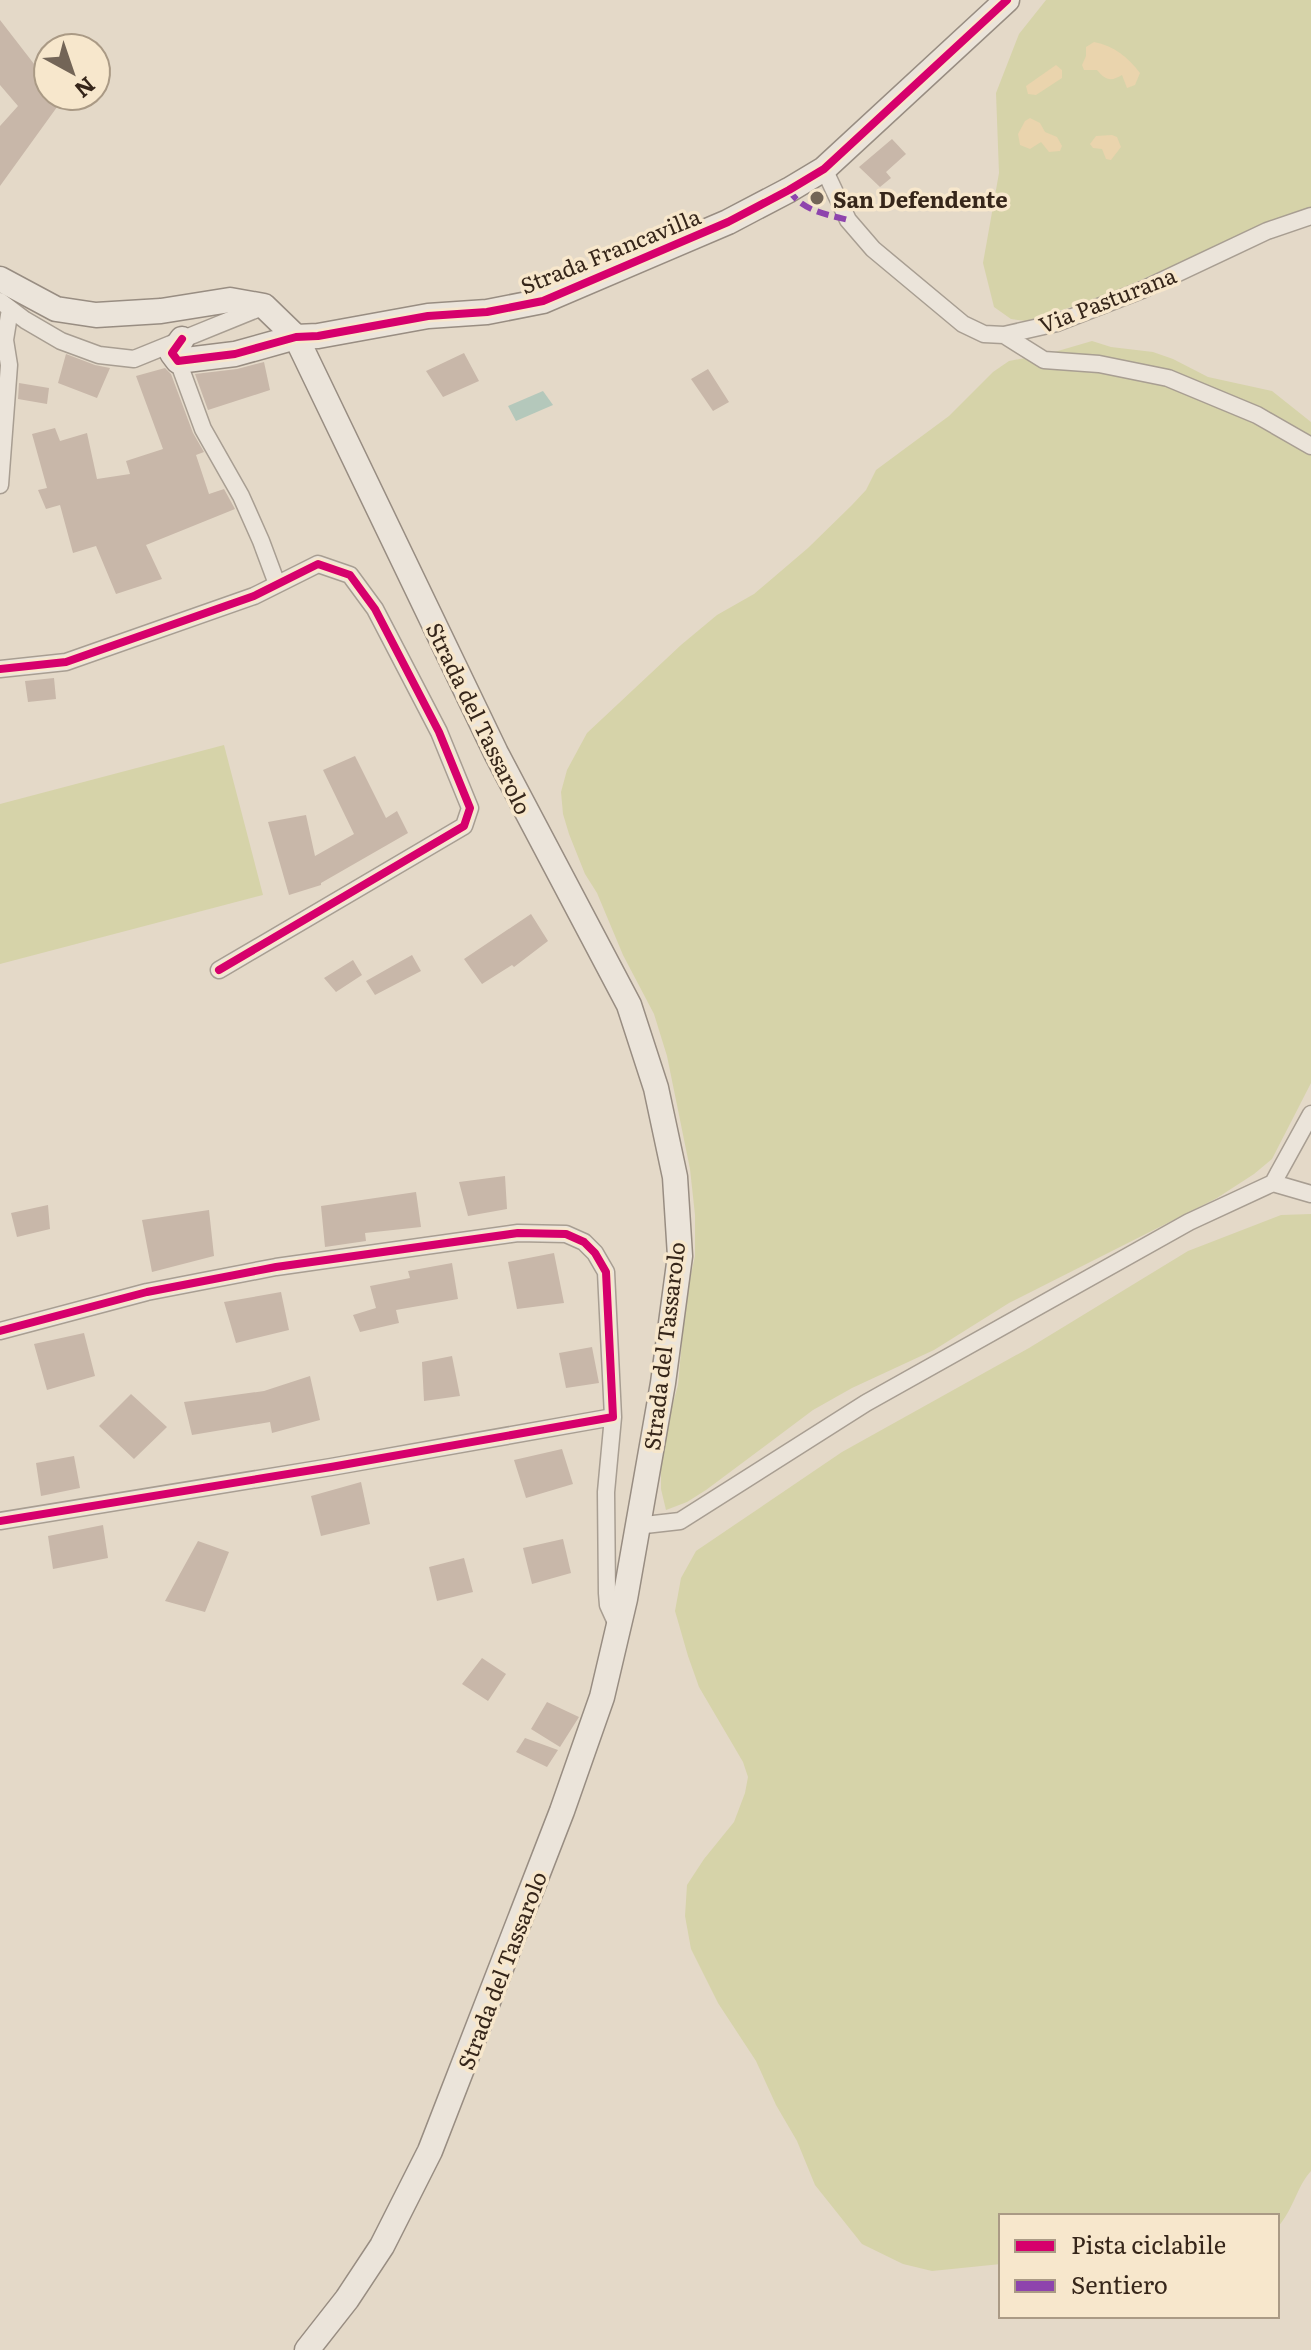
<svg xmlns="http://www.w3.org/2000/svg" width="1311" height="2350" viewBox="0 0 1311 2350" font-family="Literata,serif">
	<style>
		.green { fill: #d6d3a9 }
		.sand { fill: #ead4ad }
		.water { fill: #b4c8bb }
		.building { fill: #c8b7a9 }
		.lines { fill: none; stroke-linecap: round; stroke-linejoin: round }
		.street-casing { stroke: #a89e92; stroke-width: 19 }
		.secondary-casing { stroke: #988d82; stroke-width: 27 }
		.street { stroke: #ebe4da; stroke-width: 16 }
		.secondary { stroke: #ebe4da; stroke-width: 24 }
		.quiet { stroke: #8e44ad; stroke-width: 6; stroke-dasharray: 12 6; stroke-linecap: butt }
		.cycleway-casing { stroke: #f7e7cc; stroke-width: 13 }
		.cycleway { stroke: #d6006c; stroke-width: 8 }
		.poi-dot { fill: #736557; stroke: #f7e7cc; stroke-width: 3 }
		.labels { text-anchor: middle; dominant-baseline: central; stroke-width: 7; stroke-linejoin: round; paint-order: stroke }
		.poi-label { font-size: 22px; font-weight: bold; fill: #36261a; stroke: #f7e7cc; text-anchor: start }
		.street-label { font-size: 22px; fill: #36261a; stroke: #f7e7cc }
	</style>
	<rect width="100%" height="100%" fill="#e4d9c8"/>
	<path class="green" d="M1046,0H1311V207L1094,300L1026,321L1011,319L994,307L983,263L999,173L996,93L1019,34Z
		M1092,341L1111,347L1153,352L1173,359L1208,377L1272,391L1311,422V1083L1272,1159L1254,1174L1217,1198L1009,1303L934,1350L852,1388L813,1410L706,1490L687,1502L666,1510L661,1489V1467L667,1425L678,1385L686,1297L695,1256V1215L690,1169L667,1056L654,1014L623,955L597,893L585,874L569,834L563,814L561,792L567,770L587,733L681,645L717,615L754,594L808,548L852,505L866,490L876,470L949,416L993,372L1009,361L1051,353Z
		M224,745L263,895L0,964V804Z
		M1311,1214V2171C1297,2186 1294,2209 1277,2228V2216H1001V2264L932,2271L903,2264L862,2244L815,2185L797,2141L776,2105L756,2061L718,2003L691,1949L685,1916L687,1885L704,1859L734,1822L745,1793L748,1777L743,1762L699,1687L688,1656L675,1611L681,1578L696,1551L842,1452L1029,1348L1188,1251L1281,1215Z"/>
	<path class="sand" d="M1094,42C1114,46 1128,57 1140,73L1135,85L1127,88L1122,75C1111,82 1105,80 1097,70H1084L1082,65L1086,56V47Z
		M1056,65L1062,70V78L1036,95L1028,94L1026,86Z
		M1030,118L1040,123L1045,132L1057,137L1062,146L1060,151L1049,152L1041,142L1030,149L1020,145L1018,134L1025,121Z
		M1112,135L1117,137L1121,147L1111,160L1106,159L1102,149L1093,148L1090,144L1096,136Z"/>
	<path class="water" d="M543,391L553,405L516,421L508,406Z"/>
	<path class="building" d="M0,20L48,82V96H65L0,186V126L18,106L0,85Z
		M892,139L906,154L886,172L891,178L880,187L859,167Z
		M464,353L479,381L443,397L426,371Z
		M66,354L95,365L110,368L97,398L58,383Z
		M264,362L270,390L208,410L195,374L237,369Z
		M165,368L171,374L193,433L204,452L196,455L209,494L224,489L235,509L146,545L162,579L116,594L96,546L73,553L60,505L46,509L38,490L47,488L32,434L55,428L60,441L87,433L97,479L130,474L126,461L163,449L136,376Z
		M708,369L729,402L713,411L691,379Z
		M19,383L49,388L47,404L18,399Z
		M54,678L56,699L28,702L25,681Z
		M355,756L386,818L397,811L408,833L321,883V885L289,895L268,822L306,815L315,856L354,834L323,770Z
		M531,914L548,941L514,967L512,965L482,984L464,959Z
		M412,955L421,971L375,995L366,981Z
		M353,960L362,975L336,992L324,978Z
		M505,1176L507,1209L468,1216L459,1182Z
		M416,1192L421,1227L365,1233L366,1241L325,1247L321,1206Z
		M48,1205L50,1229L17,1237L11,1213Z
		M209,1210L214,1256L152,1272L142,1220Z
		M554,1253L564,1303L517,1309L508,1262Z
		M452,1263L458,1299L396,1310L399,1323L360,1332L353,1315L376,1308L370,1286L410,1278L408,1271Z
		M281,1292L289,1330L236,1343L224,1302Z
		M84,1333L95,1376L47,1390L34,1344Z
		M592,1347L599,1383L566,1388L559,1353Z
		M452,1356L460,1396L424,1401L422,1362Z
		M310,1376L320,1420L272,1433L270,1422L192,1435L184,1402L264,1391Z
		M131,1394L167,1427L134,1459L99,1426Z
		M562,1449L573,1484L526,1498L514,1460Z
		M74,1456L80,1488L41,1496L36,1463Z
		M361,1482L370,1524L321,1536L311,1496Z
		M103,1525L108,1558L53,1569L48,1536Z
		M563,1539L571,1573L532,1584L523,1548Z
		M198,1541L229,1552L205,1612L165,1601Z
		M464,1558L473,1592L437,1601L429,1567Z
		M482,1658L506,1674L488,1701L462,1684Z
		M547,1702L579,1717L560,1747L531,1729Z
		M525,1738L558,1750L547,1767L516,1752Z"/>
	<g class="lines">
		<g class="street-casing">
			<path id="street" d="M824,169L848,220L873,249L963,324L984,334L1004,335L1057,323L1142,290L1267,231L1311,216
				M0,301L25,320L61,341L99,355L134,359L262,307
				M1004,335L1044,360L1099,364L1168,378L1257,415L1311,446
				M178,361L203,429L241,496L261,541L277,584
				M0,485L9,365L5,340L10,309
				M0,669L66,662L254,596L318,564L350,575L375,609L439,732L470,808L464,826L219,970
				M1311,1114L1273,1183L1311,1194
				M0,1331L147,1292L276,1267L518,1233L566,1234L584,1242L595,1253L606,1272L613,1417L331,1467L0,1521
				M613,1417L606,1492L607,1593L608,1605L618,1627
				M636,1526L680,1521L866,1403L1189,1222L1273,1183"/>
		</g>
		<g class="secondary-casing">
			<path id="secondary" d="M0,279L56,309L96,315L161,311L230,300L264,306L296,337L496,753L629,1005L656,1088L675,1177L680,1256L663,1383L625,1599L602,1697L562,1811L430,2151L382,2246L347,2299L307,2350
				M182,339L172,353L178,361L235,354L296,337L318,336L428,316L487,312L543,301L728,222L789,190L824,169L1007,0"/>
		</g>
		<use href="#street" class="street"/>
		<use href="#secondary" class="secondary"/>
		<path class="quiet" d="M789,190C802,211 826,214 848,220"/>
		<g class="cycleway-casing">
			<path id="cycleway" d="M182,339L172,353L178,361L235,354L296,337L318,336L428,316L487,312L543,301L728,222L789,190L824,169L1007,0
				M0,669L66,662L254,596L318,564L350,575L375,609L439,732L470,808L464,826L219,970
				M0,1331L147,1292L276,1267L518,1233L566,1234L584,1242L595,1253L606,1272L613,1417L331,1467L0,1521"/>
		</g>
		<use href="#cycleway" class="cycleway"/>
	</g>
	<circle class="poi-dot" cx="817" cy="198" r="8"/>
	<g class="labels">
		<g class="poi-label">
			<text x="833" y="198">San Defendente</text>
		</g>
		<g class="street-label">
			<text transform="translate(610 250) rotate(-22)">Strada Francavilla</text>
			<text transform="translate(1107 299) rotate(-21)">Via Pasturana</text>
			<text transform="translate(480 718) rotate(64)">Strada del Tassarolo</text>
			<text transform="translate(663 1346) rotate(-83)">Strada del Tassarolo</text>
			<text transform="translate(501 1970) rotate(-69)">Strada del Tassarolo</text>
		</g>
	</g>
	<rect x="999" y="2214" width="280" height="104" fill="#f7e7cc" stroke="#aa9a85" stroke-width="2"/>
	<rect x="1015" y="2240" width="40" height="12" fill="#d6006c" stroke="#aa9a85" stroke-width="2"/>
	<text x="1071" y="2254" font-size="24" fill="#36261a">Pista ciclabile</text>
	<rect x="1015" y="2280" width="40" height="12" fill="#8e44ad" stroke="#aa9a85" stroke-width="2"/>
	<text x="1071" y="2294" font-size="24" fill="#36261a">Sentiero</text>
	<g transform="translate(72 72) rotate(140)"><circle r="38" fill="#f7e7cc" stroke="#aa9a85" stroke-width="2"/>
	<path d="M0-6L14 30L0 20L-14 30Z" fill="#736557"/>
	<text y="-12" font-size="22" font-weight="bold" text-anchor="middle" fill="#36261a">N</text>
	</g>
</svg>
